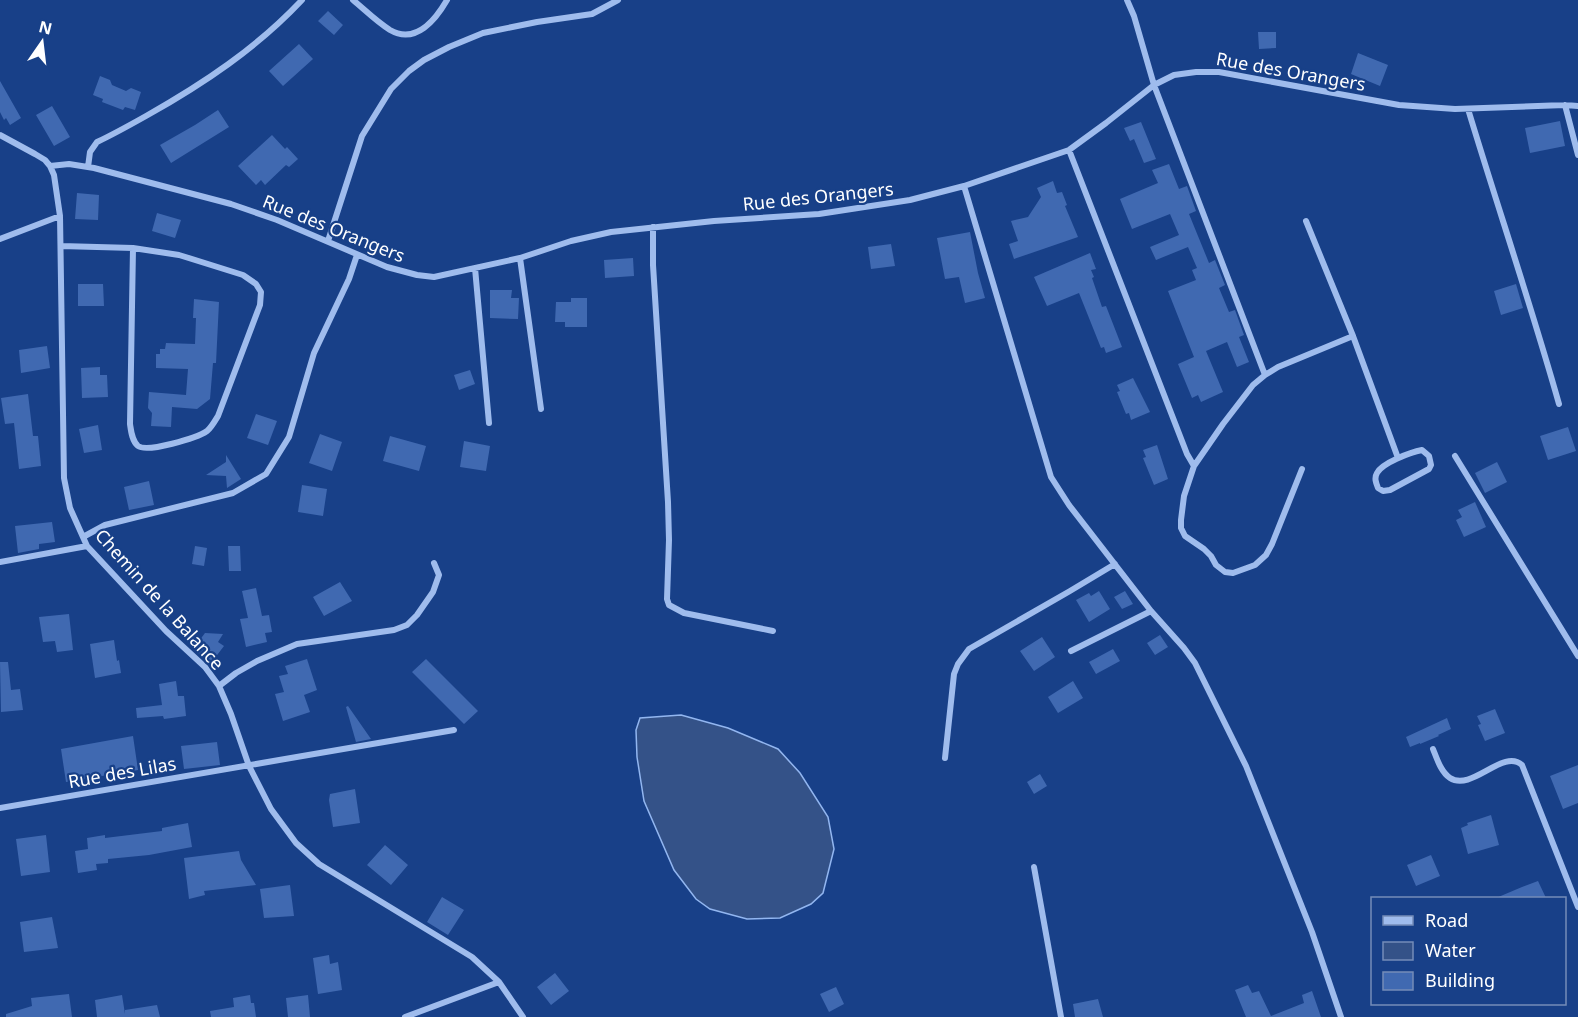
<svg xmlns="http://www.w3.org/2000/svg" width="1578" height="1017" viewBox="0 0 1578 1017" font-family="'Noto Sans',sans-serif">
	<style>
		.water { fill: #345288; stroke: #92b6f0; stroke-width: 1.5 }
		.building { fill: #4069b1 }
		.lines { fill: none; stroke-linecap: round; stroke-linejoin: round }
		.street { stroke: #9fbced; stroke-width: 6 }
		.labels { text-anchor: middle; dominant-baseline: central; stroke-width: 4.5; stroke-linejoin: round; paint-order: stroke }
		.street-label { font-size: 18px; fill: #fff; stroke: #184088 }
	</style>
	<rect width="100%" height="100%" fill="#184088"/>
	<path class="water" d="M681,715L728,728L778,749L800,773L828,817L834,849L823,893L811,904L780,918L747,919L710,909L696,899L674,870L644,801L637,757L636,730L640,718Z"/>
	<path class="building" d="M328,11L343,25L334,35L318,21Z
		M1258,32H1276V48L1259,49Z
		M299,44L313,59L283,86L269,71Z
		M1358,53L1388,65L1380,86L1351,74Z
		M100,76L110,80L112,85L126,91L131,88L141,92L135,110L125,107L123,110L102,102L103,99L93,95Z
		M0,81L21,118L10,125L6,118L4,120L0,112Z
		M52,106L70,137L54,146L36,115Z
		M218,110L229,127L171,163L160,145L195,125Z
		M1560,121L1565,146L1530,153L1525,128Z
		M1141,122L1156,159L1144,163L1134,139L1130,141L1124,128Z
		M272,135L285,149L287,147L298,159L289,167L286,165L265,185L261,180L256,185L238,166Z
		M1169,164L1179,189L1187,186L1196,211L1189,214L1209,263L1215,260L1225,285L1219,288L1229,312L1235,310L1244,335L1239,337L1249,362L1237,367L1227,342L1206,351L1223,392L1201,402L1198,395L1192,398L1178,364L1194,357L1168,291L1196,280L1192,270L1197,268L1188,247L1156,260L1150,247L1179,235L1170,214L1132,229L1120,199L1158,183L1152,170Z
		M1053,181L1057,193L1062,192L1067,205L1065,206L1078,237L1014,259L1009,244L1018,241L1011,221L1028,217L1041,197L1037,188Z
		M77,193L99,195L98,220L75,219Z
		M157,213L181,220L175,238L152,231Z
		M970,232L978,273L985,298L965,303L959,277L945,279L937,238Z
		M891,244L895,266L871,269L868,247Z
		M1090,253L1096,269L1091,270L1094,277L1092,278L1102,307L1106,306L1122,347L1106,353L1104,347L1101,348L1079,293L1047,306L1034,277Z
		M633,258L634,276L605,278L604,260Z
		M78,284H103L104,306H78Z
		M1516,284L1523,308L1501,315L1494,291Z
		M490,290H512L511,298H519L518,319L490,318Z
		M571,298H587V327H565V322H555L556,302H571Z
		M194,299L219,302L216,363H213L210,399L197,409L172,407L171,427L151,426L152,413L148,408L149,392L186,395L188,369L156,368V354H160V349H165L166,343L195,344L196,318H193Z
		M47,346L50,368L21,373L19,350Z
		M100,367V375H107L108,397L82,398L81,368Z
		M470,370L475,384L459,390L454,375Z
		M1133,378L1150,412L1131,420L1129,413L1126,414L1117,392L1120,391L1117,385Z
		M28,394L33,436H38L41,466L19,469L14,423L5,424L1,398Z
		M256,414L277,421L268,445L247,438Z
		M98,425L102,450L84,453L79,429Z
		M1568,427L1576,451L1548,460L1540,436Z
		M320,434L342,442L332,471L309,463Z
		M390,436L426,446L419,471L383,461Z
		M464,441L490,446L486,471L460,467Z
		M1157,445L1168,479L1154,485L1143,458L1146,457L1143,450Z
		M226,455L241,479L227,488L226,476L206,475L226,462Z
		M1497,462L1507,482L1485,493L1475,473Z
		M149,481L154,505L129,510L124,487Z
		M302,485L327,489L323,516L298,512Z
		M1475,502L1486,527L1464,537L1456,520L1462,517L1458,510Z
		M52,522L55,542L39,544V549L18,553L15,526Z
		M195,546L207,548L204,566L192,564Z
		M228,546H240L241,571H229Z
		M340,582L352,601L324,616L313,597Z
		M256,588L262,616L269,615L272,632L265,633L267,642L246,647L240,619L248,618L242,591Z
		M1099,591L1110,609L1089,622L1076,600L1089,593L1091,596Z
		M1125,591L1133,604L1122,609L1114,597Z
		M69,614L73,650L57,652L55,641L43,642L39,617Z
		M205,633L223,634L218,642L224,646L211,663L193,649Z
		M1160,635L1168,647L1155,655L1147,643Z
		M1042,637L1055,657L1034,671L1020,651Z
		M114,640L117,661L119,660L121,673L95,678L90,644Z
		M1113,649L1120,661L1096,674L1089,662Z
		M307,659L317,690L304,695L310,712L283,721L275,694L284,692L279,676L288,674L285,666Z
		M426,659L478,711L464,724L412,672Z
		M0,662H8L11,690L20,689L23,710L1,712Z
		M176,681L178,696H184L186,716L164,719L163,716L137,718L136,708L162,705L159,684Z
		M1073,681L1083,698L1058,713L1048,697Z
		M348,706L371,739L356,742L346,707Z
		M1495,709L1505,733L1485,741L1478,725L1481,724L1477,716Z
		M1447,718L1451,729L1438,735L1439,736L1420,744V743L1410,747L1406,737Z
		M133,736L138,770L66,782L61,749Z
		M217,742L220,765L184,769L181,746Z
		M1578,765V803L1563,809L1550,776Z
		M1040,774L1047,786L1034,794L1027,782Z
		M355,789L360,823L333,827L329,800L330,794Z
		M1491,815L1499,845L1468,854L1461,828L1468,825L1467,823Z
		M188,823L192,847L149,855L108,859V863L96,864L97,870L78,873L75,851L88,849L87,838L105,835V838L162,831V828Z
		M46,835L50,872L21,876L16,839Z
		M385,845L408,865L391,885L367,865Z
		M239,851L241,860L256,885L204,891L205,895L189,899L184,858Z
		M1431,855L1440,876L1416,886L1407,865Z
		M1538,881L1546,898H1496L1522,887Z
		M290,885L294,916L264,918L260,889Z
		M442,897L464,910L448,935L427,922Z
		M52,917L58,948L24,952L20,922Z
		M329,955L330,964L338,962L342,990L318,994L313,958Z
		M555,973L569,991L551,1005L537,987Z
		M1248,985L1252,993L1259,991L1271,1016L1304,1003L1302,995L1312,991L1321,1017H1246L1235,990Z
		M836,987L844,1004L829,1012L820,994Z
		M69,994L72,1017H6V1014L32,1006L31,998Z
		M122,995L125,1014V1010L157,1005L160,1017H97L95,1000Z
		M250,995L251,1003H254L256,1017H211L210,1011L234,1007L233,998Z
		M308,995L310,1017H288L286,998Z
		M1098,999L1103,1017H1075L1073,1004Z"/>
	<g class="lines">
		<path class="street" d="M353,0C365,10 377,22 390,30C416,45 436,19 447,0
			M1127,0L1134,16L1154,85L1265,375
			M1565,105L1578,155
			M1468,109C1498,208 1531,305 1559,404
			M0,135L35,154L45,160L50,166L54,175L60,216L64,478L70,508L87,546L166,631L205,667L219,686L231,714L249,766L271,809L296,843L319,864L472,957L499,982L523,1017
			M1069,150L1187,454L1194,466
			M50,166L69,164L94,168L231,204L277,220L387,267L417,275L434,277L520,258L571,241L611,232L714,221L819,214L910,200L964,186L1069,150L1106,123L1154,85L1174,75L1196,72H1219L1399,105L1455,109L1565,105L1578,106
			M88,167L90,152L97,142C114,134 130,125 146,116C203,84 257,48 302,0
			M964,186L1051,477L1069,505L1151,611L1184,648L1195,663L1246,766L1312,932L1341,1017
			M1306,221L1353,336L1398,458
			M653,227V265L668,502L669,540L667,599L669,605L684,613L773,631
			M0,239L60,216
			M328,241L362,136L391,89L409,71L424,60L449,47L483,33L537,22L592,14L618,0
			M61,246L133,248L179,255L243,275L256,284L261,292L260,305L218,416C215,421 211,428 207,431C197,438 147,453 138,446C132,441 131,431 130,424L133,248
			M520,258L541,409
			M475,268L489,423
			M1422,450L1429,456L1431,465L1429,469L1390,490L1383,491L1378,488C1376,483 1374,478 1377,473C1382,463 1411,452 1422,450Z
			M1455,456L1578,656
			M1302,469L1272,544L1266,555L1255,565L1233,573L1225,572L1216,565L1211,556L1204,549L1185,536L1181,528V520L1184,496L1194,466L1223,424L1253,385L1265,375L1278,367L1353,336
			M83,537L105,525L233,493L266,474L289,437L314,353L349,279L357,255
			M0,562L87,546
			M1071,651L1151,611
			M219,686L236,673L257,661L297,644L394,630L407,625L417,615L433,592L439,575L434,563
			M1433,749C1437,759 1441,772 1450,778C1472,792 1503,748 1522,765L1578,907
			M945,758L954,674L958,664L969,649L1070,591L1115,564
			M0,808L454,730
			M1034,867L1061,1017
			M405,1017L499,982"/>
	</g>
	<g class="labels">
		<g class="street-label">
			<text transform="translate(1291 71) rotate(10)">Rue des Orangers</text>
			<text transform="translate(818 196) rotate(-6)">Rue des Orangers</text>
			<text transform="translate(334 228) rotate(22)">Rue des Orangers</text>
			<text transform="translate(160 599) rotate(48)">Chemin de la Balance</text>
			<text transform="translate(122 772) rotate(-10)">Rue des Lilas</text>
		</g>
	</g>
	<rect x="1371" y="897" width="195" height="108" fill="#184088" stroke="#748cb8" stroke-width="1.5"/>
	<rect x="1383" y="916" width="30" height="9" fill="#9fbced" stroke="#748cb8" stroke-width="1.5"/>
	<text x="1425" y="927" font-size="18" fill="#ffffff">Road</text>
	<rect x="1383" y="942" width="30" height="18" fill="#345288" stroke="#748cb8" stroke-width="1.5"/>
	<text x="1425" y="957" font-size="18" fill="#ffffff">Water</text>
	<rect x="1383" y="972" width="30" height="18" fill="#4069b1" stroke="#748cb8" stroke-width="1.5"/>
	<text x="1425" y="987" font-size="18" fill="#ffffff">Building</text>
	<g transform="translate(42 42) rotate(14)" stroke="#184088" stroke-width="4.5" paint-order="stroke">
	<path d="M0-4.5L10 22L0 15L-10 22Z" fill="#ffffff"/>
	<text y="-9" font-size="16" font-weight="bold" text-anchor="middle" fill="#ffffff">N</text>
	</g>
</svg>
